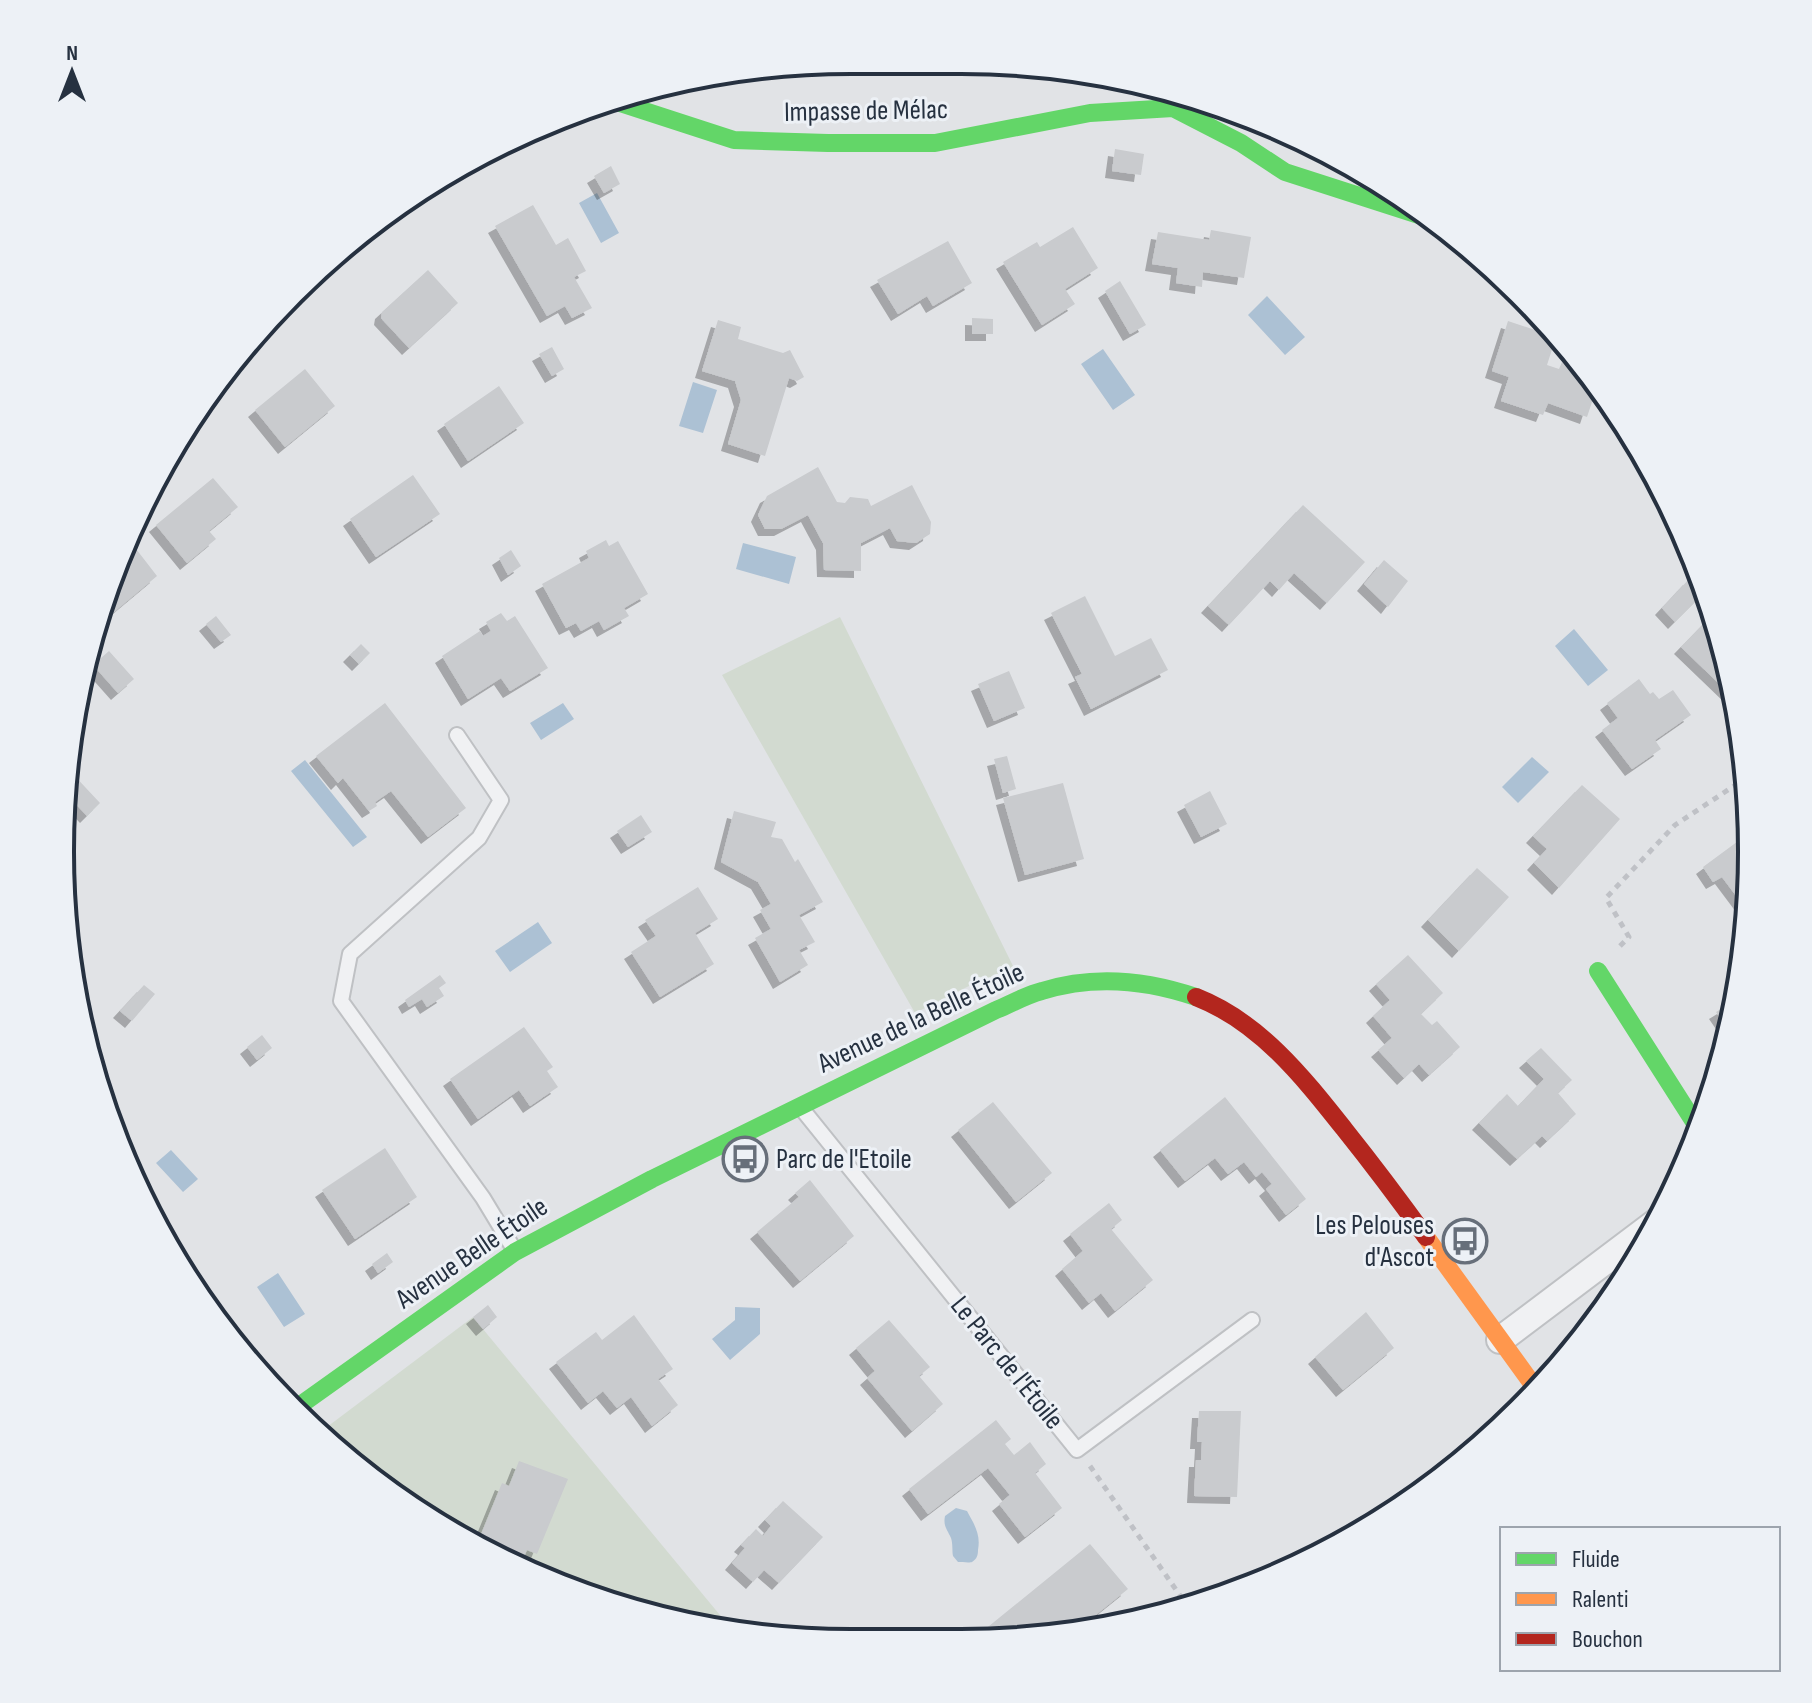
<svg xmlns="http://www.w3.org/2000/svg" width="1812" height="1703" viewBox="0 0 1812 1703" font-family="'Sofia Sans Condensed',sans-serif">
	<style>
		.green { fill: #d2dad0 }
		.water { fill: #acc1d4 }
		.building { fill: #c9cbce; filter: url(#shadow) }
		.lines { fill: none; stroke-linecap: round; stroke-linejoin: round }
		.lane-casing { stroke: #bfc1c4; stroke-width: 18 }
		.street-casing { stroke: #bfc1c4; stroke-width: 30 }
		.path { stroke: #bfc1c6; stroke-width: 5; stroke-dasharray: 6 6; stroke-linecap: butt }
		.lane { stroke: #f0f1f3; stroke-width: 14 }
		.street { stroke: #f0f1f3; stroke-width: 26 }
		.fast { stroke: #63d668; stroke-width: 18 }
		.slow { stroke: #ff974d; stroke-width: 18 }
		.jam { stroke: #b3261e; stroke-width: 18 }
		.labels { text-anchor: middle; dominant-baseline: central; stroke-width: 6; stroke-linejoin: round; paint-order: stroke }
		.street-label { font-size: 28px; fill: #263140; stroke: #edf1f6 }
		.poi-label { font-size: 28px; fill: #263140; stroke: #edf1f6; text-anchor: start }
		.rim { fill: none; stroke: #263140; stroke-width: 4 }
	</style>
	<defs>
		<filter id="shadow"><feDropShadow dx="-7" dy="7" stdDeviation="0" flood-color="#0004"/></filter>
	</defs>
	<rect width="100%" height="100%" fill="#e1e3e6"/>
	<path class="green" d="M840,617L1016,972L971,985L915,1013L722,675Z
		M473,1317L734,1632L698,1628L549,1583L411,1509L319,1433Z"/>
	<path class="water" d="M597,193L619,233L601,243L579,203Z
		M1267,296L1305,337L1285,355L1248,315Z
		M1103,349L1135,395L1113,410L1081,364Z
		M693,382L717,390L703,433L679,426Z
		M743,543L796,557L789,584L736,569Z
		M1574,629L1608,670L1588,686L1555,646Z
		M563,703L574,719L541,740L530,723Z
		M1532,757L1549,772L1518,803L1502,787Z
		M305,760L367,837L353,847L291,771Z
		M538,922L552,943L510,972L495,951Z
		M171,1150L198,1179L183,1192L156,1163Z
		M278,1273L305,1314L284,1327L257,1287Z
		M735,1307L760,1308V1334L730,1360L712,1339L735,1320Z
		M956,1508L967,1511C974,1524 981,1534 978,1550C978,1555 977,1559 972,1562C970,1563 961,1562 958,1562L953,1556C952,1551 953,1544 951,1538C947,1529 943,1526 945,1516Z"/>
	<path class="building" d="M1115,149L1144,154L1141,175L1112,171Z
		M611,166L620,184L604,193L594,176Z
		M533,205L556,245L568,238L586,271L574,277L592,308L572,318L565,306L547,316L495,226Z
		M1073,227L1098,268L1065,289L1075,304L1042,325L1003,262L1037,242L1040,247Z
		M1211,230L1251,237L1244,278L1203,272L1202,287L1176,283L1178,268L1152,264L1158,232L1209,240Z
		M948,241L972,283L933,306L927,296L898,314L877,280Z
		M428,270L458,303L409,348L381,318L382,312Z
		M1120,281L1146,325L1130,334L1105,291Z
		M972,318L993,319V334H972Z
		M718,320L741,327L738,339L783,353L790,350L804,377L797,381L789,378L765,456L728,444L741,400L735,381L702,371Z
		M1508,321L1556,337L1547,365L1559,369L1562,362L1583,368L1597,387L1587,417L1548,403L1543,415L1501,401L1509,377L1492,371Z
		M552,347L564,369L552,376L539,354Z
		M305,369L335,406L285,447L255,410Z
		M499,386L524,423L468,461L444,424Z
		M818,467L837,502L845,503L850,497L868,499L871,506L912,485L931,522L930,534L916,543L897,541L890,528L861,543V571L824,570L823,543L808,515L781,529H765L758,515L767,496Z
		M413,475L440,514L376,557L350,519Z
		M213,478L238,507L209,531L216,539L187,563L156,525Z
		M1303,505L1365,562L1327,603L1294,573L1279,590L1270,581L1229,625L1208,606Z
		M606,540L609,546L618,541L648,594L624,608L629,616L604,630L599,621L581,631L576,623L566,628L542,584L589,558L586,551Z
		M133,545L157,576L108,617L102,610L127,549Z
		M511,550L521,566L508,575L499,558Z
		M1384,560L1408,581L1388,607L1364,584Z
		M1690,578L1705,592L1675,622L1662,608Z
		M1085,596L1115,656L1151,638L1168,670L1091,709L1075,677L1082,674L1051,613Z
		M501,613L507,621L515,616L548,668L510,691L501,678L468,699L442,656L480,631L483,636L491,631L486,622Z
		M1714,613L1729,677L1733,697L1681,647Z
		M216,616L231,635L221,642L206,624Z
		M361,644L370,653L359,664L350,655Z
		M109,651L134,679L118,693L94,666L82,677L85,656L93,665Z
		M1009,671L1025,708L994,721L978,684Z
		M1639,679L1650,694L1653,692L1659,699L1673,690L1691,715L1655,740L1661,749L1632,769L1602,730L1618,718L1607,703Z
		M385,703L466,808L428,837L391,791L375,802L377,806L369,811L343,778L338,783L316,756Z
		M1007,756L1016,789L1003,793L994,759Z
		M71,772L100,803L87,816L63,790L65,777Z
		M1063,783L1084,859L1025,875L1003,798Z
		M1582,785L1620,819L1559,888L1534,863L1547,849L1533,836Z
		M1210,791L1227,824L1201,837L1184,805Z
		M734,811L776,822L771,837L782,839L795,862L798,859L823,902L799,915L815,942L799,950L808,965L780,982L755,938L771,929L760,910L771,904L758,882L721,862Z
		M641,815L652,832L628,847L617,831Z
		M1745,836L1748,840L1750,903L1749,913L1722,877L1713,882L1703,867Z
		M1477,868L1509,897L1459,951L1428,920Z
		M698,887L718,919L695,933L714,964L660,997L631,952L656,936L645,920Z
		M1408,955L1443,993L1421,1014L1432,1025L1437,1021L1460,1047L1429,1075L1419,1064L1404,1078L1378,1050L1392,1038L1373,1016L1390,1000L1376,984Z
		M440,975L446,983L439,988L444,996L427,1007L422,999L409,1007L405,1000Z
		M144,985L155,994L132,1021L120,1011Z
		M1734,1001L1732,1014L1729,1031L1716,1012Z
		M524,1027L553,1067L547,1071L558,1087L530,1106L519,1090L478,1119L450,1079Z
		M262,1035L272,1048L257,1060L247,1047Z
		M1541,1048L1572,1080L1558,1093L1576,1114L1547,1141L1542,1136L1517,1159L1479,1123L1507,1094L1518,1106L1544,1079L1526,1061Z
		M1225,1097L1306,1199L1286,1215L1266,1189L1272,1184L1262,1172L1256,1177L1244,1162L1228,1174L1215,1158L1185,1181L1160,1150Z
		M993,1102L1052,1173L1016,1202L958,1130Z
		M385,1148L417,1197L355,1239L322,1190Z
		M810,1180L854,1236L800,1281L757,1232L799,1197L795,1193Z
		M1109,1203L1122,1220L1111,1229L1153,1280L1115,1311L1101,1293L1089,1303L1062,1269L1083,1251L1070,1234Z
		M387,1253L393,1262L378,1273L372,1264Z
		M488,1305L497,1317L483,1329L473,1317Z
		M1366,1312L1394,1348L1343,1390L1315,1357Z
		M634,1315L673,1369L658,1379L678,1405L652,1426L631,1397L617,1408L603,1391L588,1403L556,1362L596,1332L602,1340Z
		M889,1320L930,1367L919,1376L943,1404L912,1431L867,1378L875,1371L856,1348Z
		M1199,1411H1241L1237,1497L1194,1496L1196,1460H1201L1202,1442H1197Z
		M996,1420L1011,1439L1005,1444L1014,1455L1030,1442L1046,1464L1035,1473L1062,1508L1025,1537L999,1504L1010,1495L988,1468L928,1514L909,1489Z
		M519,1461L568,1479L537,1554L527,1550L522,1561L477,1544L502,1483L509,1486Z
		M783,1501L823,1537L779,1583L764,1570L753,1582L732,1563L745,1548L741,1545L756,1529L763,1536L771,1526L765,1520Z
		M1090,1544L1128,1589L1072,1634L1064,1636L981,1639L978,1635Z"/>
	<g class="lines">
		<g class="lane-casing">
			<path id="lane" d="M457,735L501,800L479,838L350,954L341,1001L483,1198L515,1251
				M802,1109L1077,1450L1252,1320"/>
		</g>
		<g class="street-casing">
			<path id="street" d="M1500,1340L1658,1221"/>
		</g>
		<path class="path" d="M1620,946L1629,937L1606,898L1675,825L1746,778
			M1090,1466L1188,1607
			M1316,1555L1460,1462"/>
		<use href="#lane" class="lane"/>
		<use href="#street" class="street"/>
		<path class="fast" d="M617,102L734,140L828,143H935L1090,113L1173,108L1241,143L1285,172L1431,219
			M1598,971L1698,1128
			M292,1411L515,1252L652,1179L996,1010C1011,1004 1026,995 1042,991C1093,975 1146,980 1196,997"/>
		<path class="slow" d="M1426,1237L1536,1389"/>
		<path class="jam" d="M1196,997C1260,1022 1303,1077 1345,1130C1373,1165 1400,1201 1426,1237"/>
	</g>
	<defs>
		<g id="bus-ring" transform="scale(2.3)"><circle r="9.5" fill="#edf1f6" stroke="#676f7a" stroke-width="1.5"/><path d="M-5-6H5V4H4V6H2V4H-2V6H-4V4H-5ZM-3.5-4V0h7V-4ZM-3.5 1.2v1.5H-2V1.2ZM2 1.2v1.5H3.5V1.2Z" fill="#676f7a"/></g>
	</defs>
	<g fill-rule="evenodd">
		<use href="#bus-ring" x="745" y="1159"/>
		<use href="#bus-ring" x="1465" y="1241"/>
	</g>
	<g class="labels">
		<g class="street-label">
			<text transform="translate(866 111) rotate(-1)">Impasse de Mélac</text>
			<text transform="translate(921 1018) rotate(-25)">Avenue de la Belle Étoile</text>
			<text transform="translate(472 1253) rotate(-34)">Avenue Belle Étoile</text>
			<text transform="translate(1007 1363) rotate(51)">Le Parc de l'Étoile</text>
		</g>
		<g class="poi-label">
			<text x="776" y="1159">Parc de l'Etoile</text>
			<text x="1434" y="1225" text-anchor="end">Les Pelouses<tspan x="1434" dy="32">d'Ascot</tspan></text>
		</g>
	</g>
	<path d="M0 0H1812V1703H0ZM851 74H961A777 777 0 0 1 1738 851V852A777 777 0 0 1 961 1629H851A777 777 0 0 1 74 852V851A777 777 0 0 1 851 74Z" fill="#edf1f6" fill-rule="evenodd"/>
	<path class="rim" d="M851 74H961A777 777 0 0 1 1738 851V852A777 777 0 0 1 961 1629H851A777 777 0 0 1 74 852V851A777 777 0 0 1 851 74Z"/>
	<rect x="1500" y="1527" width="280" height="144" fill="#edf1f6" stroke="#9da4ad" stroke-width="2"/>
	<rect x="1516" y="1553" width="40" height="12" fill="#63d668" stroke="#9da4ad" stroke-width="2"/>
	<text x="1572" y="1567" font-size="24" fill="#263140">Fluide</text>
	<rect x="1516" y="1593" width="40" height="12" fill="#ff974d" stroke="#9da4ad" stroke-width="2"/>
	<text x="1572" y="1607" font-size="24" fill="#263140">Ralenti</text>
	<rect x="1516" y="1633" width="40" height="12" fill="#b3261e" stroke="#9da4ad" stroke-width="2"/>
	<text x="1572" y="1647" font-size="24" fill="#263140">Bouchon</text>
	<g transform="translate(72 72)" stroke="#edf1f6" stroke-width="6" paint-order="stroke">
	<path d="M0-6L14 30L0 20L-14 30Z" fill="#263140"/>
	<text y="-12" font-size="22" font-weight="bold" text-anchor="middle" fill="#263140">N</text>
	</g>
</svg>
